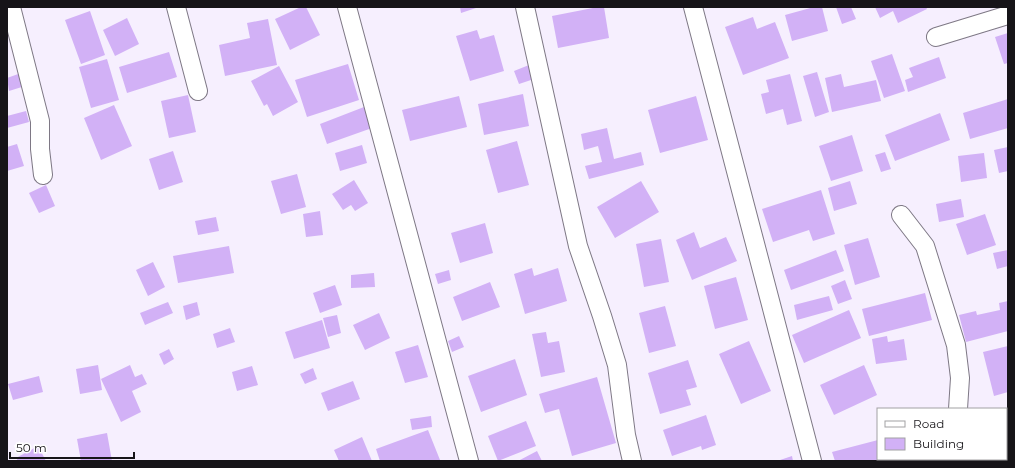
<svg xmlns="http://www.w3.org/2000/svg" width="1015" height="468" viewBox="0 0 1015 468" font-family="Montserrat,sans-serif">
	<style>
		.building { fill: #d2b1f6 }
		.lines { fill: none; stroke-linecap: round; stroke-linejoin: round }
		.minor-casing { stroke: #7e7885; stroke-width: 20 }
		.minor { stroke: #fff; stroke-width: 18 }
	</style>
	<rect width="100%" height="100%" fill="#f6effe"/>
	<path class="building" d="M301,7H306L320,35L290,50L275,19Z
		M460,7H479L461,13Z
		M598,7H604L609,38L558,48L552,16Z
		M814,7H822L828,31L792,41L785,15Z
		M836,7H851L856,19L842,24Z
		M875,7H926L927,9L898,23L893,11L880,18Z
		M90,11L105,55L81,64L65,20Z
		M753,17L757,29L775,22L789,58L743,75L725,27Z
		M127,18L139,44L115,56L103,30Z
		M268,19L277,65L225,76L219,45L250,38L247,23Z
		M477,30L480,39L494,35L504,71L470,81L456,36Z
		M1008,33V63L1004,64L995,37Z
		M169,52L177,77L127,93L119,67Z
		M892,54L905,91L884,98L871,61Z
		M939,57L946,78L908,92L905,80L913,77L909,68Z
		M107,59L119,100L91,108L79,67Z
		M348,64L359,100L307,117L295,80Z
		M529,65L534,79L519,84L514,71Z
		M279,66L298,102L273,116L267,104L264,106L251,81Z
		M817,72L829,112L815,117L803,76Z
		M21,73L25,86L9,91L7,78Z
		M790,74L802,121L787,125L783,109L766,114L761,94L769,92L766,80Z
		M841,74L844,87L876,80L881,101L832,112L825,78Z
		M523,94L529,126L484,135L478,104Z
		M188,95L196,132L169,138L161,101Z
		M459,96L467,127L410,141L402,110Z
		M696,96L708,140L660,153L648,110Z
		M1008,99V128L970,139L963,113Z
		M114,105L132,146L101,160L84,118Z
		M364,107L372,128L327,144L320,124Z
		M26,111L29,122L7,128V116Z
		M940,113L950,140L895,161L885,135Z
		M607,128L614,159L641,152L644,165L589,179L585,166L602,162L598,146L584,150L581,134Z
		M852,135L863,171L831,181L819,146Z
		M517,141L529,185L498,193L486,150Z
		M17,144L24,166L7,171V147Z
		M362,145L367,163L340,171L335,153Z
		M1008,147V171L999,173L994,150Z
		M173,151L183,182L159,190L149,159Z
		M885,152L891,169L881,172L875,155Z
		M984,153L987,178L961,182L958,156Z
		M297,174L306,207L281,214L271,181Z
		M354,180L368,203L355,211L351,205L343,210L332,194Z
		M641,181L659,212L615,238L597,207Z
		M850,181L857,204L834,211L828,188Z
		M46,185L55,206L39,213L29,193Z
		M821,190L835,234L813,241L809,230L773,242L762,209Z
		M961,199L964,217L939,222L936,204Z
		M320,211L323,235L306,237L303,214Z
		M985,214L996,245L967,255L956,224Z
		M216,217L219,231L198,235L195,221Z
		M485,223L493,253L460,263L451,233Z
		M694,232L700,248L726,237L737,261L692,280L676,240Z
		M868,238L880,277L855,285L844,245Z
		M661,239L669,282L644,287L636,244Z
		M229,246L234,273L178,283L173,256Z
		M836,250L844,271L791,290L784,270Z
		M1008,250V266L997,269L993,253Z
		M153,262L165,287L148,296L136,270Z
		M532,268L534,276L558,268L567,301L525,314L514,274Z
		M449,270L451,280L438,284L435,274Z
		M374,273L375,287L351,288V275Z
		M736,277L748,320L715,329L704,286Z
		M845,280L852,299L838,304L831,286Z
		M490,282L500,307L462,321L453,297Z
		M335,285L342,305L320,313L313,293Z
		M925,293L932,320L869,336L862,309Z
		M829,296L833,310L797,320L794,305Z
		M1008,301V331L966,342L959,315L976,311L977,315L1000,310L999,303Z
		M168,302L173,313L145,325L140,313Z
		M197,302L200,315L186,320L183,306Z
		M665,306L676,346L649,353L639,313Z
		M849,310L861,338L804,363L792,335Z
		M379,313L390,338L365,350L353,325Z
		M337,315L341,333L328,337L323,318Z
		M322,320L330,348L294,359L285,332Z
		M230,328L235,342L217,348L213,334Z
		M546,332L548,343L559,341L565,372L541,377L532,334Z
		M459,336L464,347L452,352L448,341Z
		M887,336L888,342L904,339L907,360L876,364L872,339Z
		M749,341L771,391L741,404L719,354Z
		M418,345L428,377L405,383L395,352Z
		M1008,346V392L994,396L983,352Z
		M169,349L174,359L164,365L159,354Z
		M515,359L527,395L481,412L468,376Z
		M688,360L697,387L686,390L691,405L660,414L648,373Z
		M98,365L102,390L80,394L76,369Z
		M130,365L135,377L142,374L147,384L132,391L141,412L121,422L101,379Z
		M864,365L877,395L834,415L820,385Z
		M252,366L258,385L237,391L232,372Z
		M313,368L317,379L305,384L300,374Z
		M39,376L43,392L13,400L8,384Z
		M597,377L616,443L572,456L559,409L545,413L539,394Z
		M353,381L360,399L328,411L321,393Z
		M706,415L716,445L702,450L701,446L672,456L663,430Z
		M431,416L432,427L412,430L410,419Z
		M526,421L536,446L498,461L488,436Z
		M428,430L440,460L380,461L376,449Z
		M107,433L112,461H81L77,439Z
		M362,437L372,461H339L334,450Z
		M878,440V459H891L892,461H835L832,452Z
		M38,446L46,461H18L16,458Z
		M537,451L542,461H518Z
		M792,456L793,461H777Z
		M913,459H943V461H914Z"/>
	<g class="lines">
		<g class="minor-casing">
			<path id="minor" d="M11,7L40,121V149L43,175
				M176,7L198,91
				M347,7L469,461
				M525,7L578,246L602,316L617,365L626,435L632,461
				M693,7L812,461
				M936,37L1008,15
				M901,215L925,246L956,345L960,378L958,409
				M975,459L976,461"/>
		</g>
		<use href="#minor" class="minor"/>
	</g>
	<rect width="1015" height="468" fill="none" stroke="#161418" stroke-width="16"/>
	<rect x="877" y="408" width="130" height="52" fill="#ffffff" stroke="#a2a1a3"/>
	<rect x="885" y="421" width="20" height="6" fill="#ffffff" stroke="#a2a1a3"/>
	<text x="913" y="428" font-size="12" fill="#161418">Road</text>
	<rect x="885" y="438" width="20" height="12" fill="#d2b1f6" stroke="#a2a1a3"/>
	<text x="913" y="448" font-size="12" fill="#161418">Building</text>
	<path d="M10 452v6h124v-6" fill="none" stroke="#161418" stroke-width="2"/>
	<text x="16" y="452" font-size="12" fill="#161418" stroke="#ffffff" stroke-width="3" paint-order="stroke">50 m</text>
</svg>
